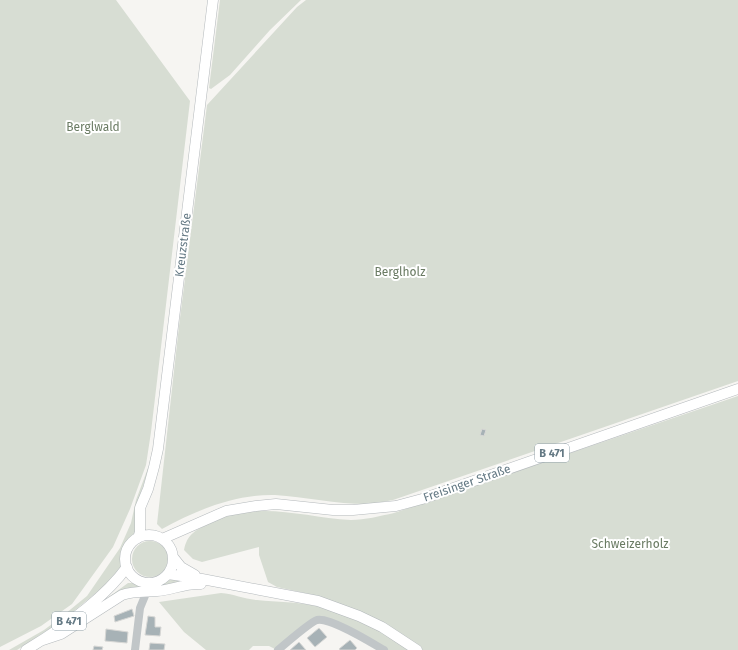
<svg xmlns="http://www.w3.org/2000/svg" width="738" height="650" viewBox="0 0 738 650" font-family="'Fira Sans',sans-serif">
	<style>
		.green { fill: #d7ddd3 }
		.building { fill: #a7b2b6; stroke: #d7d7d5 }
		.lines { fill: none; stroke-linecap: round; stroke-linejoin: round }
		.major-casing { stroke: #b4b9bc; stroke-width: 11 }
		.minor { stroke: #c1c6c8; stroke-width: 8 }
		.major { stroke: #fff; stroke-width: 10 }
		.labels { text-anchor: middle; dominant-baseline: central; stroke-width: 4; stroke-linejoin: round; paint-order: stroke }
		.shield { fill: #fff; stroke: #92a1a9; stroke-width: 1 }
		.shield-label { font-size: 11px; font-weight: bold; fill: #647984 }
		.park-label { font-size: 12px; fill: #6a7b63; stroke: #fff }
		.street-label { font-size: 12px; fill: #647984; stroke: #fff }
	</style>
	<rect width="100%" height="100%" fill="#f6f5f2"/>
	<path class="green" d="M0,0H116L190,101L151,432L146,465L130,509L113,547L72,604L41,626L0,647Z
		M220,0H301L270,30L230,75L211,89L209,88Z
		M306,0H738V381L393,500C386,501 379,503 372,504C340,505 307,497 275,495C236,494 196,510 162,529L157,524L179,326L207,105L297,7Z
		M738,396V650H423L409,639L318,596L277,587L268,582L259,555V547L202,562L193,559L184,550C187,535 194,531 208,524C256,499 301,517 351,520C365,520 380,516 394,513Z
		M148,468H149L140,495L135,534L126,544L123,552L121,568L102,588L63,620L17,650H9L44,630L60,618L87,596L120,548L131,523L136,500Z
		M132 559a18 18 0 1 1 36 0a18 18 0 1 1-36 0Z
		M169,578L186,581L147,589L87,613L128,583H137L151,585L158,584Z
		M221,593C234,594 244,599 257,600C277,602 298,602 317,606C351,613 382,632 411,650H384L324,619L277,650L269,646H253L249,650H206L184,632L159,602Z"/>
	<path class="building" d="M482,429L486,430L484,436L480,435Z
		M132,609L134,616L115,622L114,616Z
		M148,616L155,617V627H161L160,636L145,635Z
		M319,628L327,637L315,647L307,638Z
		M106,629L128,632L127,643L105,641Z
		M350,640L357,648L355,650H340L339,649Z
		M299,642L306,650H290Z
		M150,643L165,644L164,650H149Z
		M94,646L103,647L102,650H93Z"/>
	<g class="lines">
		<g class="major-casing">
			<path id="major" d="M125 559a24 24 0 1 1 48 0a24 24 0 1 1-48 0Z
				M138,538L140,532V508L148,489L154,467L158,449L213,0
				M162,539L226,511L256,506L276,504L333,510H353L396,506L422,499L738,389
				M173,557L181,567L195,575
				M168,574L202,579L318,601L359,616L382,627L417,650
				M43,640L61,634L122,595C134,591 144,592 157,591C172,590 185,583 201,584
				M26,650C61,629 103,600 127,567"/>
		</g>
		<path class="minor" d="M135,650L140,608L147,591
			M278,650C285,644 311,622 317,620C330,617 372,643 384,650"/>
		<use href="#major" class="major"/>
	</g>
	<g class="labels">
		<g class="shield">
			<rect x="535" y="444" width="34" height="18" rx="3"/>
			<rect x="52" y="612" width="34" height="18" rx="3"/>
		</g>
		<g class="shield-label">
			<text x="552" y="453">B 471</text>
			<text x="69" y="621">B 471</text>
		</g>
		<g class="park-label">
			<text x="93" y="127">Berglwald</text>
			<text x="400" y="272">Berglholz</text>
			<text x="630" y="544">Schweizerholz</text>
		</g>
		<g class="street-label">
			<text transform="translate(183 245) rotate(-83)">Kreuzstraße</text>
			<text transform="translate(467 483) rotate(-19)">Freisinger Straße</text>
		</g>
	</g>
</svg>
